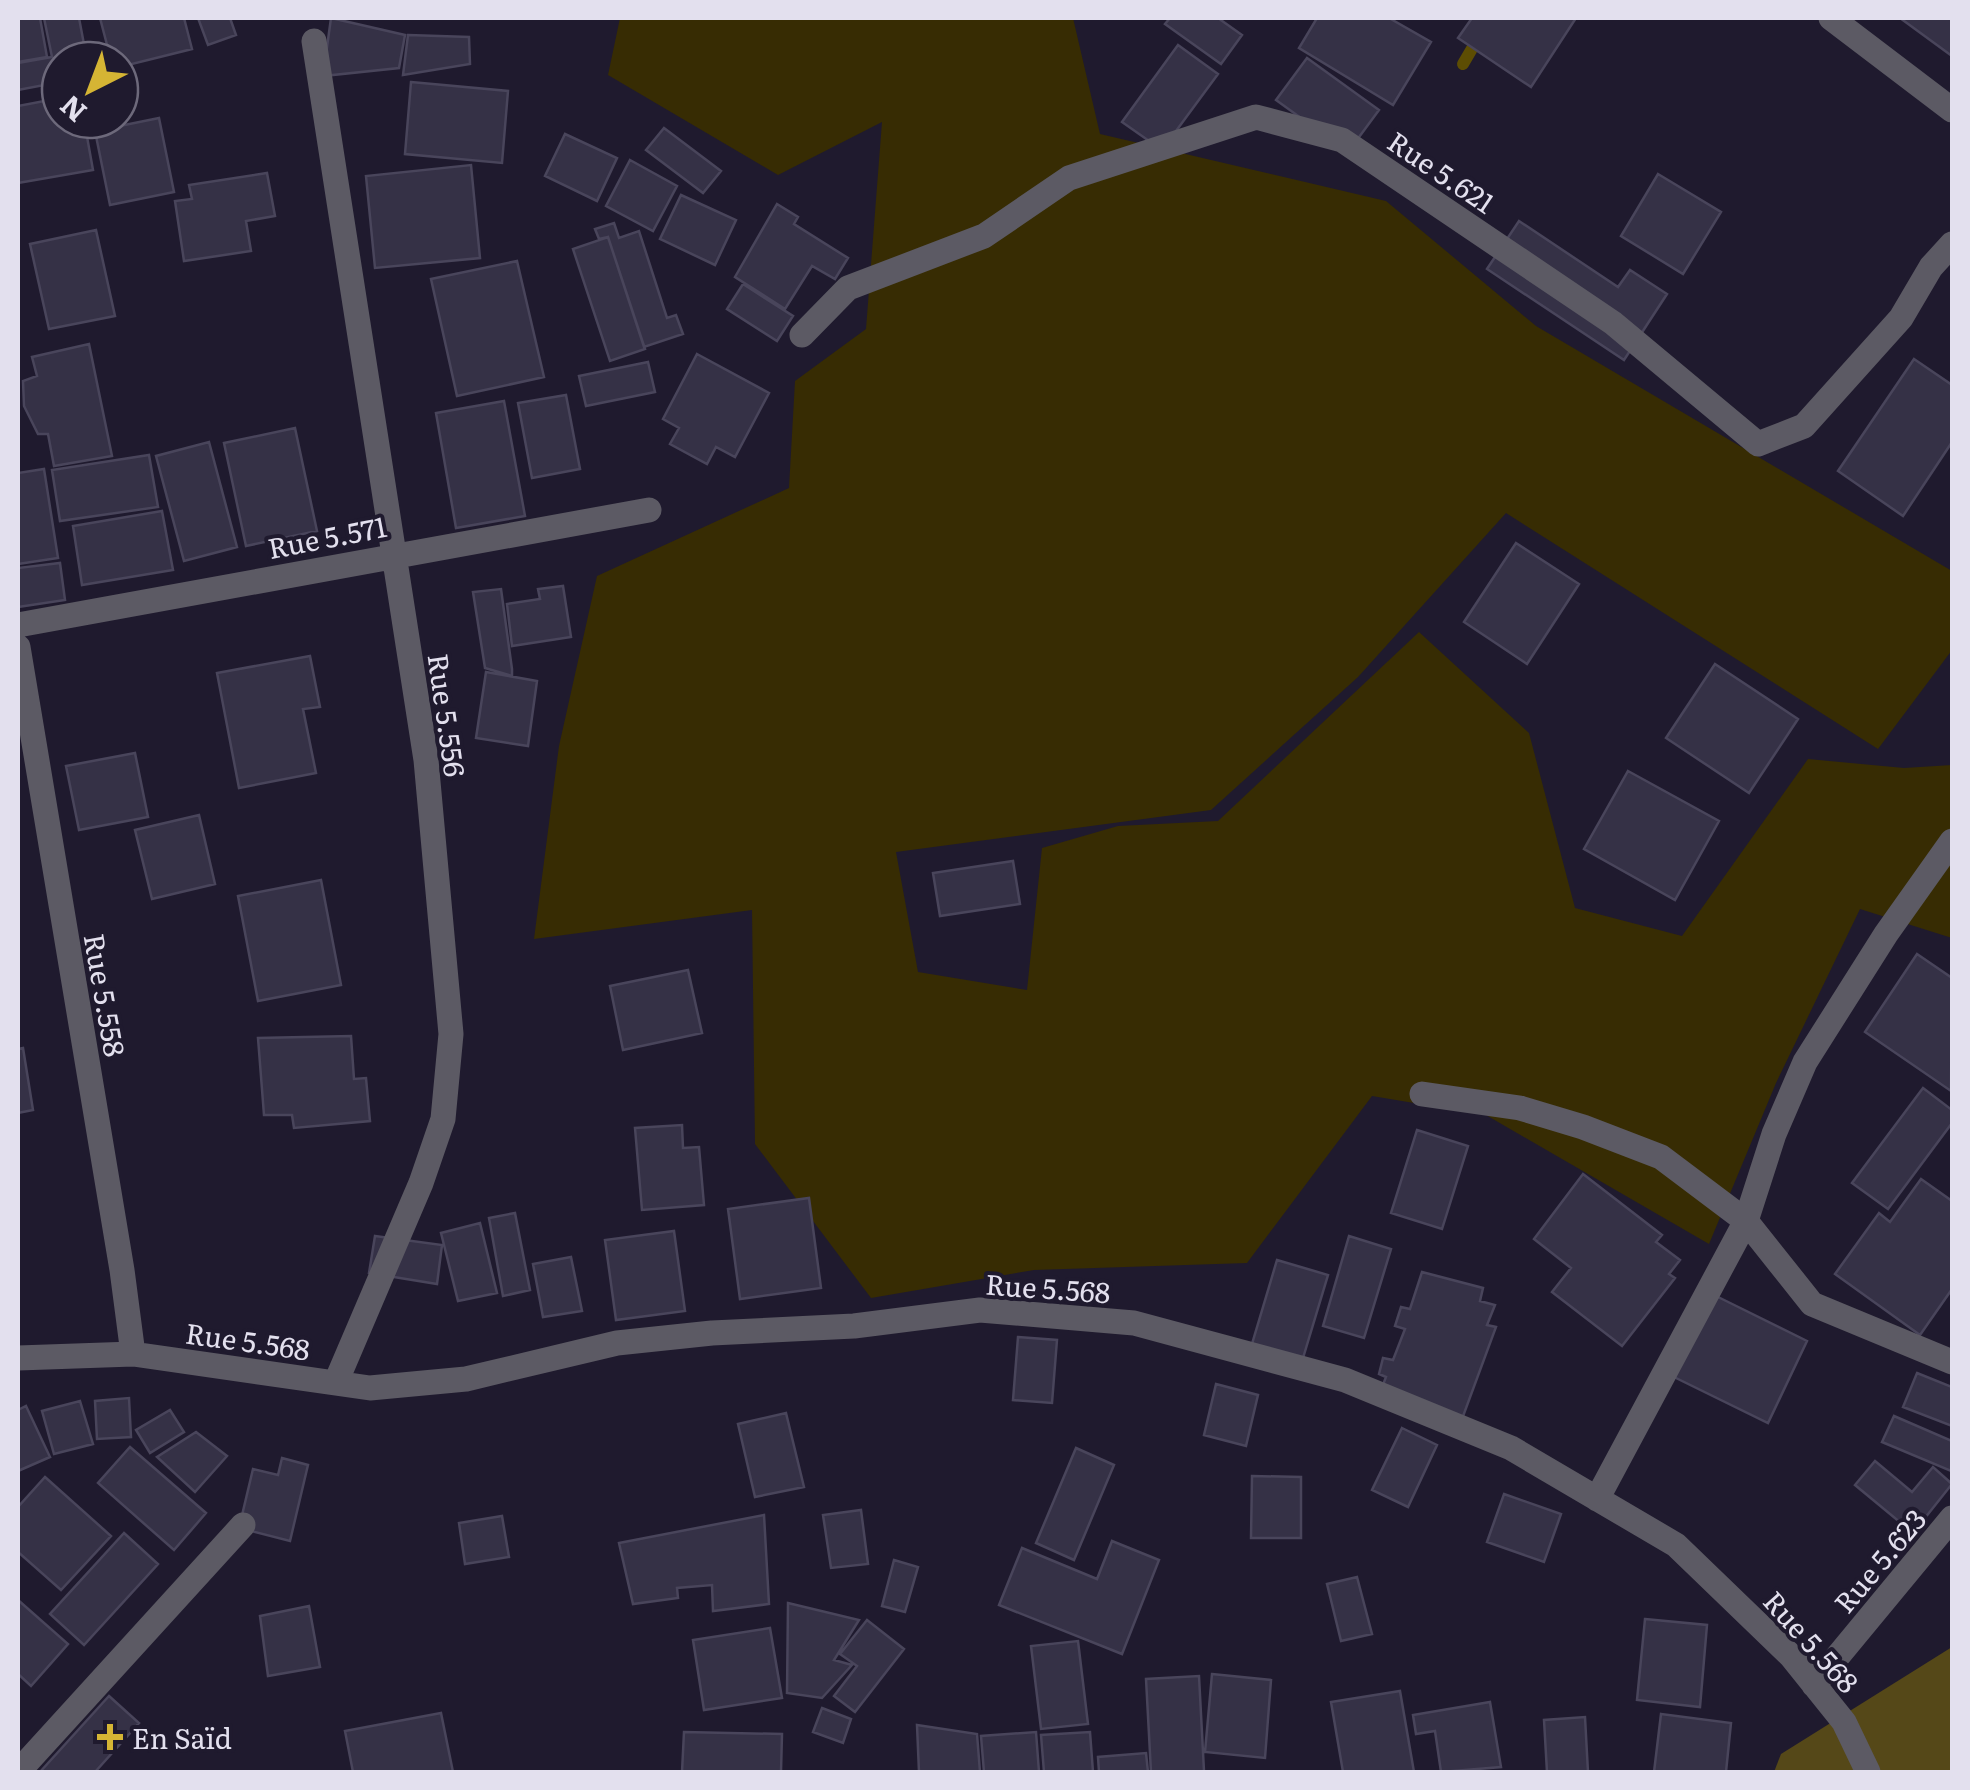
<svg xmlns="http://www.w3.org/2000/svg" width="1970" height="1790" viewBox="0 0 1970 1790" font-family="Literata,serif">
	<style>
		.green { fill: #372c03 }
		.forest { fill: #554818 }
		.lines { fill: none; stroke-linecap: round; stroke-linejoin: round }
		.stream { stroke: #5d4d03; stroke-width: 12 }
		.building { fill: #353146; stroke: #49455b; stroke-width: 2.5 }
		.minor { stroke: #5c5a64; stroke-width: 25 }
		.poi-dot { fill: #d5b534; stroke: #1f1a2e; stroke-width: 4 }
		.labels { text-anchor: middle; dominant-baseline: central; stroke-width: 8; stroke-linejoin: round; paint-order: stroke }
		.street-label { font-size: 28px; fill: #e3e0ee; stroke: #1f1a2e }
		.poi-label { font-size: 28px; fill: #e3e0ee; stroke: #1f1a2e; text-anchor: start }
	</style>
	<rect width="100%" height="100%" fill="#1f1a2e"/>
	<path class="green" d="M620,18H1073L1100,134L1386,201L1536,326L1952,571V650L1878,749L1506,513L1358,677L1211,810L896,852L918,972L1027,990L1042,848L1118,826L1218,821L1419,632L1529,733L1575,908L1682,936L1808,759L1904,768L1952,765V938L1860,909L1776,1083L1709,1244L1486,1115L1372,1096L1247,1263L1034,1270L871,1298L755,1144L752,910L534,939L559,746L597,576L789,488L795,381L866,329L882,122L778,175L608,75Z"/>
	<path class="forest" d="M1952,1647V1772H1774L1781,1754Z"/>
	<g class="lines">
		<path class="stream" d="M1463,64L1490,18"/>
	</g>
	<path class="building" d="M18,18H40L47,57L18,62Z
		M44,18H79L87,60H60V82L18,90V63L52,57Z
		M100,18H184L192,49L120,67V60H111Z
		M198,18H230L236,35L208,45Z
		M331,18L405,35L399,68L323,76Z
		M1170,18H1218L1242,35L1221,64L1165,24Z
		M1317,18H1389L1431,42L1393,105L1299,48Z
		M1472,18H1576L1531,87L1458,38Z
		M1900,18H1952V56Z
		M408,35L469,37L470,64L403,75Z
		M1178,45L1218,74L1162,150L1122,122Z
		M1307,58L1379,110L1348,152L1276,100Z
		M411,82L508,91L502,163L405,154Z
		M60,98V120H84L93,170L18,183V106Z
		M159,118L174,192L110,205L95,131Z
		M664,128L721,171L703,193L646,150Z
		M565,134L617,158L597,201L545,176Z
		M630,160L677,186L653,231L606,206Z
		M471,165L480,258L375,268L366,176Z
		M267,173L275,216L246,221L251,251L184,261L175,201L192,199L189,185Z
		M1658,174L1721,212L1683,274L1621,236Z
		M681,195L736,220L715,265L660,239Z
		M777,204L798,217L794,224L848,258L835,279L812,266L785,309L735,277Z
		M1519,221L1618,287L1630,270L1667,294L1624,360L1487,269Z
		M614,223L619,238L639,231L667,318L676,315L683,334L644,347L608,237L599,239L595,229Z
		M96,230L115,316L49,329L30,244Z
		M608,237L645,349L610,361L573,249Z
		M517,261L544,377L457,396L431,279Z
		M743,284L793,316L777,341L727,309Z
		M89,344L112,456L54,466L48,434H38L24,406L23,381L37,376L32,357Z
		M697,354L769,393L735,457L716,447L707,464L670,444L679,428L663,419Z
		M1914,359L1952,385V442L1903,516L1838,471Z
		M648,362L655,392L586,406L579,376Z
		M566,395L580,469L532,478L518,403Z
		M504,401L525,516L456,528L436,413Z
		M295,428L317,531L246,546L224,443Z
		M209,442L237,547L184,561L156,456Z
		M149,455L158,507L60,521L52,470Z
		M44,469L58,558L18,564V473Z
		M162,511L173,570L82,585L73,526Z
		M1516,543L1579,584L1527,664L1464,622Z
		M60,563L65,600L18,607V568Z
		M563,586L571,637L512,646L507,604L540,599L538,589Z
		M501,589L512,669V676L485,668L473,592Z
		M310,656L320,707L303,709L316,773L239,788L217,673Z
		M1715,664L1798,719L1749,793L1666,738Z
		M486,672L537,681L528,746L476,738Z
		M135,753L148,817L79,830L66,766Z
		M1628,771L1719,821L1675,900L1584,849Z
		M199,815L215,884L152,899L135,830Z
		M1013,861L1020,904L940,916L933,873Z
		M321,880L341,985L258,1001L238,896Z
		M1917,954L1952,978L1951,1091L1865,1032Z
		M688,970L702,1033L623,1050L610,986Z
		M351,1036L354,1079L366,1078L370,1121L294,1128L292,1115H264L258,1038Z
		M23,1048L33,1110L18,1113V1049Z
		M1923,1088L1952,1110V1123L1888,1209L1852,1183Z
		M682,1125L683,1148L699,1147L704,1205L642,1210L635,1128Z
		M1417,1130L1468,1146L1442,1229L1391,1213Z
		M1583,1174L1662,1235L1656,1242L1680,1260L1669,1274L1675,1278L1622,1346L1552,1292L1571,1268L1534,1239Z
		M1921,1179L1952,1201V1289L1920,1335L1835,1274L1879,1213L1890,1222Z
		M809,1198L821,1288L740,1299L728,1209Z
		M515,1213L530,1290L503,1296L489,1218Z
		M480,1223L497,1293L458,1301L441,1233Z
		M674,1231L685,1311L616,1320L605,1240Z
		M375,1236L442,1245L437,1284L369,1273Z
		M1349,1236L1391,1249L1364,1338L1323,1326Z
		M571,1257L582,1311L543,1317L533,1264Z
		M1277,1260L1328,1275L1303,1358L1252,1344Z
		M1422,1272L1483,1288L1480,1301L1495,1305L1487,1325L1496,1327L1462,1419L1378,1398L1386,1377L1379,1374L1383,1358L1393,1360L1405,1329L1395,1326L1401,1307L1410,1309Z
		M1714,1295L1807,1341L1768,1423L1674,1377Z
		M1018,1337L1057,1340L1052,1403L1013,1400Z
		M1917,1373L1952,1387V1426L1903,1407Z
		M1216,1384L1258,1395L1246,1446L1204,1435Z
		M129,1398L131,1437L97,1439L95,1401Z
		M80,1401L93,1444L54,1454L42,1411Z
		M26,1406L50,1457L18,1471V1410Z
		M170,1410L184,1432L150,1453L136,1430Z
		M786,1413L804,1487L755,1497L738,1424Z
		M1894,1416L1952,1441L1951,1471L1882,1442Z
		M1402,1428L1437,1445L1408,1507L1372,1490Z
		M196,1432L227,1456L195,1492L157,1457Z
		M130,1447L206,1513L174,1550L98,1483Z
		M1076,1448L1114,1465L1074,1560L1036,1543Z
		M282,1458L308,1465L290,1541L239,1528L253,1469L278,1475Z
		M1875,1461L1912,1492L1933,1467L1952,1484L1913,1533L1855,1485Z
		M1252,1476L1301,1477V1538H1251Z
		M45,1477L111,1536L61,1590L18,1552V1507Z
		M1504,1494L1561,1514L1544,1562L1487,1542Z
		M861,1510L868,1564L831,1568L823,1515Z
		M764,1515L769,1604L713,1611L712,1585L677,1588L678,1598L633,1604L619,1543Z
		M502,1516L509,1557L465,1564L459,1523Z
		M124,1533L158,1564L84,1645L50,1614Z
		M1112,1541L1159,1560L1122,1654L999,1605L1022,1548L1097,1579Z
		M894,1560L918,1567L905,1612L882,1606Z
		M1357,1577L1372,1634L1341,1641L1327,1584Z
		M18,1600L68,1644L31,1686L18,1674Z
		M788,1603L859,1620L834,1660L852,1665L822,1698L787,1693Z
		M309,1606L320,1667L268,1676L260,1616Z
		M1645,1619L1707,1625L1700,1707L1637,1700Z
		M867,1620L904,1649L855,1712L834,1696L857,1666L840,1654Z
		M770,1628L782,1698L704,1710L693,1640Z
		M1078,1641L1088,1724L1041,1729L1031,1646Z
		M1212,1674L1271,1680L1265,1758L1205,1752Z
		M1199,1676L1204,1771L1151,1772L1146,1679Z
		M1400,1691L1414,1772H1343L1331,1702Z
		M109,1696L139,1723L95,1772H40Z
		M1490,1702L1501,1767L1441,1772L1435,1731L1416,1734L1413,1715Z
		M822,1708L851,1719L843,1743L813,1732Z
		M441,1713L453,1772H353L345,1731Z
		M1661,1714L1731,1723L1726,1772H1654Z
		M1585,1717L1588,1772H1547L1544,1720Z
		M917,1725L977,1734L980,1772H919Z
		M684,1732L782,1734L781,1772H682Z
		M1036,1732L1039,1772H984L981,1736Z
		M1090,1732L1093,1772H1044L1041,1735Z
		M1146,1753L1148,1772H1099L1098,1757Z"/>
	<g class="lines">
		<path class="minor" d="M1831,18L1952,110
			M314,41L426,760L451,1034L443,1119L421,1183L336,1382
			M802,335L848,288L984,236L1069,178L1256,117L1342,140L1613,323L1758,444L1804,426L1901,318L1931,267L1952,244
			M18,625L649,510
			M18,647L122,1270L133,1354
			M1422,1094L1520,1108L1583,1127L1661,1157L1746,1221L1812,1304L1952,1362
			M18,1358L133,1354L370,1388L466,1379L617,1343L712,1333L854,1326L980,1310L1134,1323L1345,1380L1511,1448L1676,1545L1791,1656L1844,1722L1868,1772
			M1597,1499L1746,1221L1774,1134L1805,1062L1886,934L1952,841
			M1814,1685L1952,1518
			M18,1772L243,1525"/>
	</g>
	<path class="poi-dot" d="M105 1722h10v10h10v10h-10v10h-10v-10h-10v-10h10z"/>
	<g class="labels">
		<g class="street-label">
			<text transform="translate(1442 171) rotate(34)">Rue 5.621</text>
			<text transform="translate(327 536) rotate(-11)">Rue 5.571</text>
			<text transform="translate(448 715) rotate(82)">Rue 5.556</text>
			<text transform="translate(106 995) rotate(80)">Rue 5.558</text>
			<text transform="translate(1048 1287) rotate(4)">Rue 5.568</text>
			<text transform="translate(248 1340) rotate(8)">Rue 5.568</text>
			<text transform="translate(1879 1560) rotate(-50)">Rue 5.623</text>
			<text transform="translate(1812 1641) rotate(48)">Rue 5.568</text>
		</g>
		<g class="poi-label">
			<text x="132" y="1737">En Saïd</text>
		</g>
	</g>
	<rect width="1970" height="1790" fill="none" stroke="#e3e0ee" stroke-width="40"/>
	<g transform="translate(90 90) rotate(222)"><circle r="48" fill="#1f1a2e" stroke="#6d697b" stroke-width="2.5"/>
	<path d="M0-8L18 38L0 25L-18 38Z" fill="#d5b534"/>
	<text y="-15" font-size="28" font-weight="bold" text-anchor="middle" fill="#e3e0ee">N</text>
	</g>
</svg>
